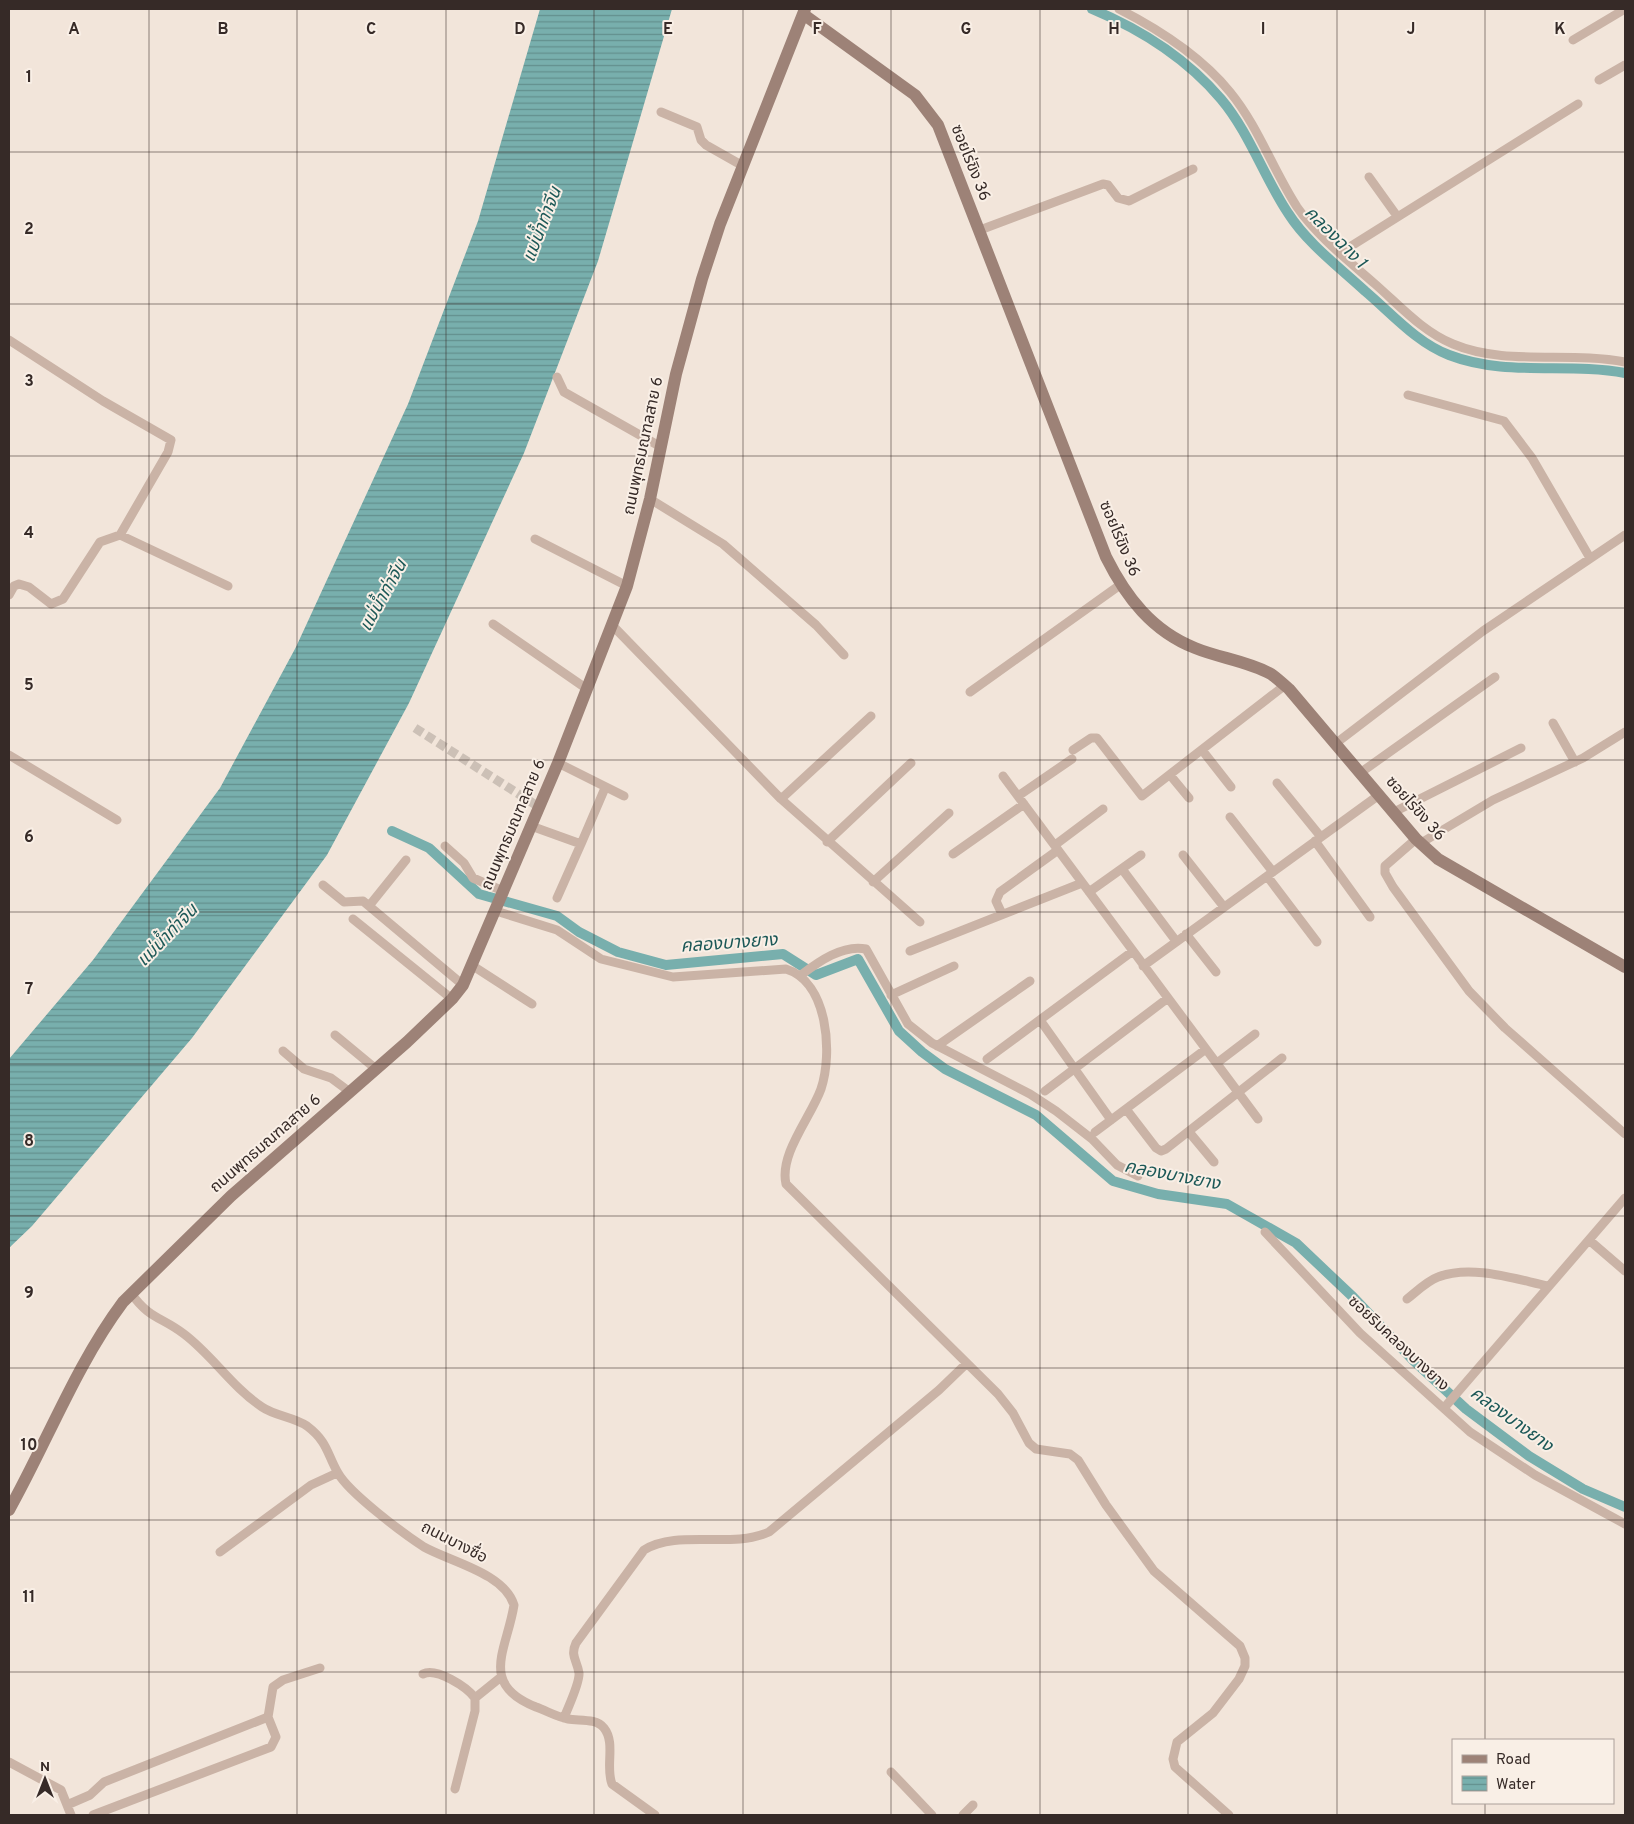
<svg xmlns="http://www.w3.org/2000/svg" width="1634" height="1824" viewBox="0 0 1634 1824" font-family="Overpass,'Noto Sans Thai',sans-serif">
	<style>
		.water { fill: url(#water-rules) }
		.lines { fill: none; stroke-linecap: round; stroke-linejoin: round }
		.canal { stroke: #78afad; stroke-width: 10 }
		.street-tunnel { stroke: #ccc0b6; stroke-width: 9; stroke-dasharray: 9 4.5; stroke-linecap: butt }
		.street { stroke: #cab3a6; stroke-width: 9 }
		.secondary { stroke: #9d8277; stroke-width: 12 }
		.grid { fill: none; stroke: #362a27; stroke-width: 1; stroke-opacity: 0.55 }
		.labels { text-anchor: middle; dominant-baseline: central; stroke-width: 4; stroke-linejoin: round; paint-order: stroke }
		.street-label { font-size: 16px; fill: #362a27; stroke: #f9efe6 }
		.water-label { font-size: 18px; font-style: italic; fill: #1c5857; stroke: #f9efe6 }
		.grid-label { font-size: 16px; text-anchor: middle; font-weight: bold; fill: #362a27; stroke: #f9efe6; stroke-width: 4; stroke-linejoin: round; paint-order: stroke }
	</style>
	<defs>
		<pattern id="water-rules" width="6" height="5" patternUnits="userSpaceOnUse" patternTransform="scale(1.25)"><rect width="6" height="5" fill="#78afad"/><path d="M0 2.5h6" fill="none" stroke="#638f8d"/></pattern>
	</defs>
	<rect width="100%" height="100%" fill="#f2e5da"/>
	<path class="water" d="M540,9H672L598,261L524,453L409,703L327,855L192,1038L32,1226L9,1248V1059L93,960L220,788L296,647L408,404L478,221Z"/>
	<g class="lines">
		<path class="canal" d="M1092,9C1140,29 1187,59 1221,99C1249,132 1264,177 1288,213C1307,243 1339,267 1365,291C1391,313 1417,343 1449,355C1506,377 1567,362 1625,373
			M392,831L429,848L479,894L557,916L579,932L618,952L666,965L783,954L816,975L858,959L899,1031L922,1052L945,1069L1036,1115L1113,1181L1158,1194L1227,1204L1296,1243L1353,1297L1413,1360L1466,1409L1529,1456L1583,1489L1625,1507"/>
		<path class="street-tunnel" d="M415,728L539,807"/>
		<path class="street" d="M1119,9C1160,30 1201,56 1230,92C1258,126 1273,170 1297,207C1317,236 1349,261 1375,284C1399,305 1423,332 1453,344C1505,366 1569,351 1625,362
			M1573,40L1625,9
			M1599,80L1625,65
			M661,112L697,127L701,140L706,145L743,166
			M1369,177L1397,216
			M980,230L1103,184L1108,185L1118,198L1129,201L1193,169
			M1340,253L1578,104
			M9,340L103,401L171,440L168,452L120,535L100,542L63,599L51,604L29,587L19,584L14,586L9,595
			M557,377L564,392L661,447
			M1408,395L1504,421L1532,458L1590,558
			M650,499L723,544L816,625L844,655
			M120,535L228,586
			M535,539L627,586
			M493,624L587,689
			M612,625L781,799L920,922
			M970,692L1120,585
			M1553,723L1575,762
			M1335,744L1483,631L1625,535
			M1073,750L1091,738H1097L1142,796L1284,686
			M1202,750L1231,787
			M9,755L117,820
			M558,763L624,796
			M1360,773L1495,677
			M1170,775L1189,798
			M1003,776L1258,1119
			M1277,783L1321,837
			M1018,796L1072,759
			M781,799L871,716
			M1394,812L1521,748
			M1230,817L1273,872
			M531,826L581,844L557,898
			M1416,839L1385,866V873L1393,887L1469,991L1505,1028L1625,1134
			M1315,841L1370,917
			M827,842L911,763
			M1421,843L1493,800L1583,758L1625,732
			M581,844L605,788
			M1055,845L1103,809
			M445,846L464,863L473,878L503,891
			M953,854L1024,804
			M1183,855L1224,907
			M1122,869L1176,941
			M1267,876L1317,942
			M873,882L949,813
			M323,885L344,902L363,901L463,985
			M1089,892L1141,855
			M369,906L406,860
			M496,911L557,930L601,959L673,977L786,969C828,982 833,1053 821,1089C811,1117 779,1154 786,1184L998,1394L1013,1413L1029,1443L1036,1449L1070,1454L1078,1460L1106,1505L1154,1571L1240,1646L1245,1658V1666L1239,1679L1213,1713L1177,1742L1173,1759L1175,1767L1229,1815
			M1002,914L996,901L1000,892L1058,850
			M353,919L452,999
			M1186,934L1216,972
			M910,951L1082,883
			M473,966L532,1004
			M1143,966L1379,795
			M801,975C818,962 843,944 866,949L908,1024L932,1043L1030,1094L1056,1111L1092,1139L1117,1165L1138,1176
			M891,995L954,966
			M1040,1020L1111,1120
			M335,1035L376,1069
			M937,1046L1030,981
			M283,1051L304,1069L331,1078L350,1092
			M987,1059L1133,951
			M1217,1063L1255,1034
			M1045,1091L1168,998
			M1126,1109L1156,1148L1161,1151L1166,1149L1282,1058
			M1095,1132L1206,1049
			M1189,1132L1214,1162
			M1265,1232L1360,1333L1470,1432L1535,1475L1625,1524
			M1589,1240L1625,1271
			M131,1293C149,1319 162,1317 184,1334C212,1355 232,1387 262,1407C275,1416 294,1417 307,1426C328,1442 327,1454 338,1473C349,1493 404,1534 424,1547C451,1562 504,1573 514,1605C507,1650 478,1684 536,1707C547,1711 557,1717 568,1719C580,1721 596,1718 604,1728C616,1743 605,1767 612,1784L655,1815
			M1407,1299C1416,1292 1427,1281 1438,1277C1471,1264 1515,1279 1548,1286
			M1444,1408L1625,1198
			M220,1552L311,1485L337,1473
			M423,1674C436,1667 467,1687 475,1698V1711L455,1789
			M475,1698L501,1677
			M564,1718C568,1707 580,1683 579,1673C577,1660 570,1656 576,1643L644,1550C678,1529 731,1549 769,1532L939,1390L967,1363
			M9,1762L61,1790L71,1815
			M891,1772L932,1815
			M67,1805L90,1795L104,1782L268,1717
			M93,1815L271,1747L276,1737L268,1717L273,1687L283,1680L320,1668
			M963,1815L973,1805"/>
		<path class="secondary" d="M803,14L915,95L938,125L1106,557C1126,597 1152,631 1195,648C1219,658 1248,661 1271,674C1277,678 1283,684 1289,689L1416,839L1438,859L1625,967
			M9,1510C47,1442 76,1365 123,1302L231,1196L407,1042L452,999L463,985L558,763L627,586L650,499L676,374L702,279L720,224L805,9"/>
	</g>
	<path class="grid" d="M149,9V1815M297,9V1815M446,9V1815M594,9V1815M743,9V1815M891,9V1815M1040,9V1815M1188,9V1815M1337,9V1815M1485,9V1740M9,152H1625M9,304H1625M9,456H1625M9,608H1625M9,760H1625M9,912H1625M9,1064H1625M9,1216H1625M9,1368H1625M9,1520H1625M9,1672H1625M1485,1803V1815"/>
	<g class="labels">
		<g class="street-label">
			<text transform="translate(970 163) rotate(68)">ซอยไร่ขิง 36</text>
			<text transform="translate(644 446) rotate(-78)">ถนนพุทธมณฑลสาย 6</text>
			<text transform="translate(1119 539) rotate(67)">ซอยไร่ขิง 36</text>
			<text transform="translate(1415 809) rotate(48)">ซอยไร่ขิง 36</text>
			<text transform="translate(514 825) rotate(-67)">ถนนพุทธมณฑลสาย 6</text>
			<text transform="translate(266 1144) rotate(-41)">ถนนพุทธมณฑลสาย 6</text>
			<text transform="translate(1398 1344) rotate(43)">ซอยริมคลองบางยาง</text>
			<text transform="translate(454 1543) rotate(27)">ถนนบางซื่อ</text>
		</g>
		<g class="water-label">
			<text transform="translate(543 225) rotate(-69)">แม่น้ำท่าจีน</text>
			<text transform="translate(1335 238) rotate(45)">คลองฉาง 1</text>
			<text transform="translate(384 596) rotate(-61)">แม่น้ำท่าจีน</text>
			<text transform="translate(168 936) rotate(-46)">แม่น้ำท่าจีน</text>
			<text transform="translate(729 944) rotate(-4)">คลองบางยาง</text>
			<text transform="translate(1172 1176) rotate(11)">คลองบางยาง</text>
			<text transform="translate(1511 1420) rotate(36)">คลองบางยาง</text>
		</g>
	</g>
	<g class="grid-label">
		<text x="74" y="34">A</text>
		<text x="223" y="34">B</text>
		<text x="371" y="34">C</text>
		<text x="520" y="34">D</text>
		<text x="668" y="34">E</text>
		<text x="817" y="34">F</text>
		<text x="966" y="34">G</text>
		<text x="1114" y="34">H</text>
		<text x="1263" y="34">I</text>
		<text x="1411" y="34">J</text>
		<text x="1560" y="34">K</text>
		<text x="29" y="82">1</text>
		<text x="29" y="234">2</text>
		<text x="29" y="386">3</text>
		<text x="29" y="538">4</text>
		<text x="29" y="690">5</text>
		<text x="29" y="842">6</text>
		<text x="29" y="994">7</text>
		<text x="29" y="1146">8</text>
		<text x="29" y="1298">9</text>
		<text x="29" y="1450">10</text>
		<text x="29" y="1602">11</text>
	</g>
	<rect width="1634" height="1824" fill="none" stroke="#362a27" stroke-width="20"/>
	<rect x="1452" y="1739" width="162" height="65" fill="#f9efe6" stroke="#aba09a"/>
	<rect x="1462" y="1755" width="25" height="8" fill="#9d8277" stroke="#aba09a"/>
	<text x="1496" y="1764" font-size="15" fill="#362a27">Road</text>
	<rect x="1462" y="1776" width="25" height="15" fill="url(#water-rules)" stroke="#aba09a"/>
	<text x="1496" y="1789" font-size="15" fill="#362a27">Water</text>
	<g transform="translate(45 1779)" stroke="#f9efe6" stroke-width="4" paint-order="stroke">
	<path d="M0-4L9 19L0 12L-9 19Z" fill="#362a27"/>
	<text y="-8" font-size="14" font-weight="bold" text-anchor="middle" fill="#362a27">N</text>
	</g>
</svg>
